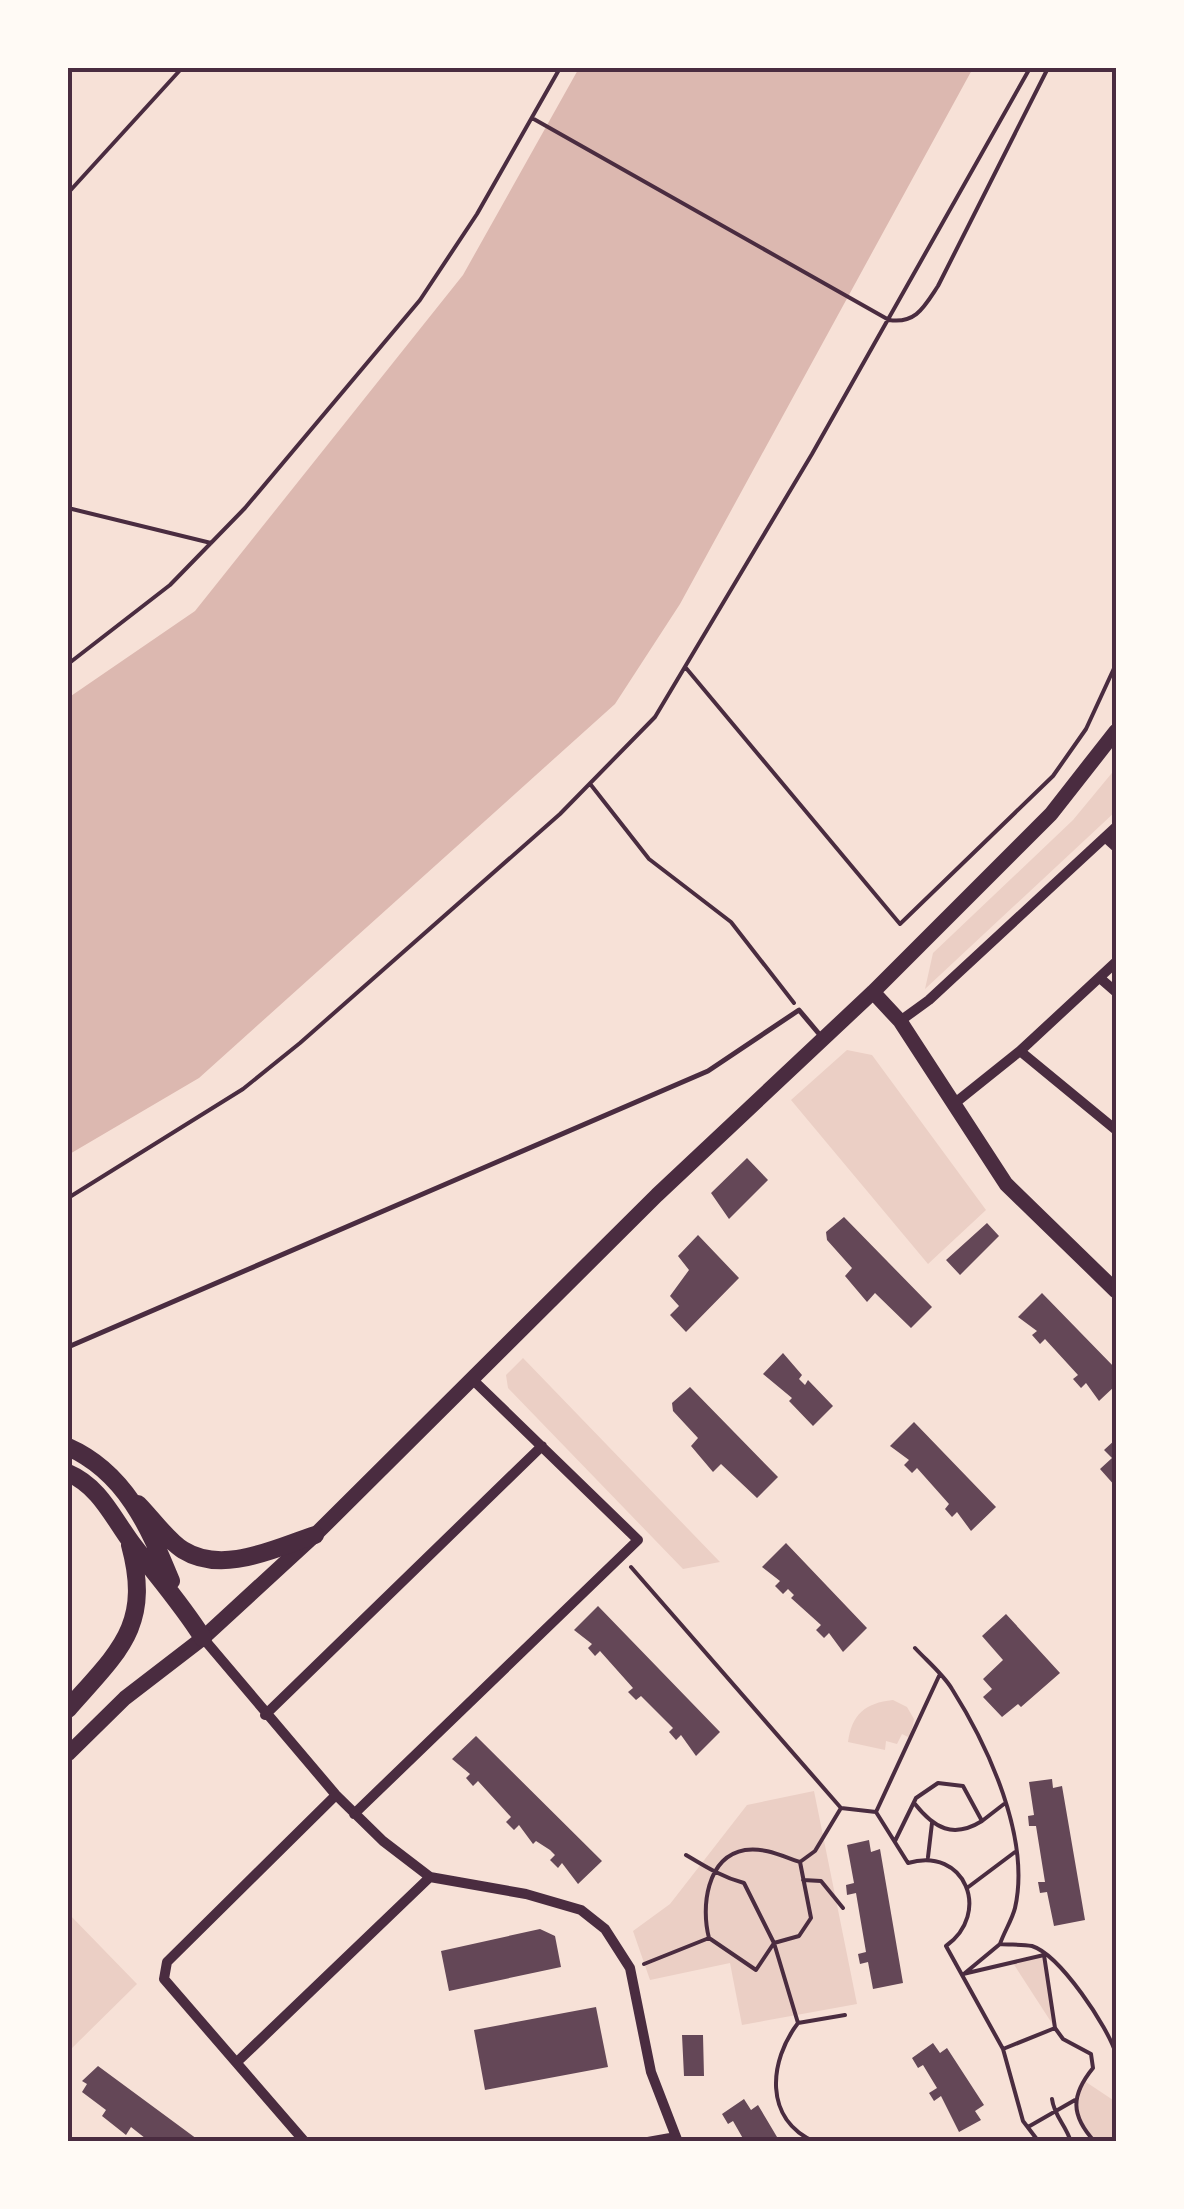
<svg xmlns="http://www.w3.org/2000/svg" width="1184" height="2209" viewBox="0 0 1184 2209" font-family="'Golos Text',sans-serif">
	<style>
		.green { fill: #ebcfc5 }
		.water { fill: #dcb8b0 }
		.building { fill: #644757 }
		.lines { fill: none; stroke-linecap: round; stroke-linejoin: round }
		.path { stroke: #4a2c40; stroke-width: 4 }
		.service { stroke: #4a2c40; stroke-width: 5 }
		.minor { stroke: #4a2c40; stroke-width: 10 }
		.secondary { stroke: #4a2c40; stroke-width: 15 }
		.trunk { stroke: #4a2c40; stroke-width: 18 }
		.neatline { fill: none; stroke: #4a2c40; stroke-width: 4 }
	</style>
	<rect width="100%" height="100%" fill="#f7e1d7"/>
	<path class="green" d="M1116,768V811L925,989L933,953L1073,820Z
		M847,1050L872,1055L986,1210L928,1264L791,1100Z
		M523,1358L720,1562L683,1569L508,1388L506,1375Z
		M893,1700L907,1707L914,1719L910,1738L902,1734L897,1744L886,1741L885,1750L848,1742C852,1714 865,1703 893,1700Z
		M814,1791L857,2004L742,2025L730,1963L650,1980L633,1931L670,1904L747,1805Z
		M68,1913L137,1984L68,2052Z
		M1044,1955L1055,2028L1013,1963Z
		M1083,2080L1116,2102V2141H1095C1078,2123 1067,2103 1083,2080Z"/>
	<path class="water" d="M579,68H973L680,604L615,704L199,1078L68,1155V698L195,611L463,275Z"/>
	<path class="building" d="M747,1158L768,1180L729,1219L711,1193Z
		M844,1217L932,1307L911,1328L875,1293L867,1302L845,1276L852,1268L827,1240L826,1232Z
		M987,1223L999,1236L960,1275L946,1260Z
		M698,1235L739,1278L686,1332L670,1315L679,1306L670,1296L689,1270L678,1256Z
		M1042,1293L1116,1369V1385L1099,1401L1086,1383L1081,1388L1073,1379L1078,1375L1045,1339L1040,1344L1032,1335L1037,1331L1018,1317Z
		M783,1353L802,1375L799,1379L805,1385L808,1380L833,1406L813,1426L789,1401L792,1398L763,1374Z
		M690,1387L778,1477L757,1498L721,1464L713,1472L691,1446L698,1438L673,1411L672,1403Z
		M914,1422L996,1507L971,1531L957,1512L952,1517L945,1509L949,1504L917,1468L912,1473L904,1465L909,1460L890,1446Z
		M1116,1439V1487L1100,1469L1112,1458L1104,1450Z
		M786,1543L867,1628L843,1652L829,1633L824,1638L816,1630L821,1625L791,1598L794,1595L788,1589L783,1594L775,1586L780,1581L762,1567Z
		M598,1606L720,1732L696,1756L681,1735L676,1740L669,1732L673,1728L641,1696L636,1700L628,1692L633,1688L600,1651L595,1656L588,1648L592,1644L574,1630Z
		M1006,1614L1060,1673L1021,1707L1018,1704L1002,1717L983,1697L992,1689L983,1679L1003,1660L982,1636Z
		M476,1736L602,1861L578,1884L562,1863L558,1868L550,1860L555,1855L550,1850L536,1841L533,1844L519,1825L514,1830L506,1822L511,1817L478,1781L473,1786L466,1778L470,1774L452,1759Z
		M1052,1779L1053,1788L1062,1786L1085,1920L1054,1926L1047,1892L1040,1893L1038,1882H1045L1036,1826H1029L1028,1816L1034,1815L1029,1782Z
		M869,1840L871,1852L880,1849L903,1983L873,1989L868,1962L860,1964L858,1954L866,1952L856,1893L847,1895L846,1885L854,1883L847,1845Z
		M540,1929L555,1936L561,1967L449,1991L441,1951Z
		M596,2007L608,2067L485,2090L474,2030Z
		M682,2035H703L704,2076H684Z
		M933,2043L940,2053L947,2048L984,2105L975,2111L981,2120L959,2132L941,2096L934,2101L929,2093L937,2088L923,2065L918,2068L912,2058Z
		M98,2066L197,2139L195,2142H150L131,2127L126,2135L102,2116L106,2110L82,2092L87,2084L82,2081Z
		M744,2099L751,2110L758,2105L780,2142H745L733,2121L728,2124L722,2114Z"/>
	<g class="lines">
		<path class="path" d="M532,118L889,320C916,324 924,307 938,286L1048,68
			M68,193L182,68
			M68,508L211,543
			M68,664L170,585L245,508L420,300L477,214L560,68
			M686,668L900,924L1053,776L1086,729L1116,664
			M591,785L649,859L731,922L794,1003
			M68,1198L243,1089L300,1043L560,814L655,717L812,454L1030,68
			M631,1567L841,1808L876,1812L908,1863C965,1846 992,1913 946,1946L1003,2049L1023,2121L1039,2142
			M915,1648C927,1661 943,1674 952,1689C988,1746 1031,1838 1015,1908C1012,1920 1004,1932 1000,1944C1010,1945 1022,1944 1032,1946C1060,1955 1108,2027 1116,2054
			M915,1804C934,1828 953,1839 982,1821
			M876,1812L939,1676
			M895,1841L916,1798L938,1783L963,1786L982,1821L1004,1804
			M686,1855C706,1867 722,1877 744,1883L774,1943L756,1970L709,1938C701,1908 706,1857 745,1850C764,1847 782,1856 800,1862L815,1851L841,1808
			M928,1857L932,1823
			M800,1862L811,1918L799,1936L774,1943L798,2023C769,2061 763,2119 815,2142
			M803,1880L821,1881L843,1908
			M967,1888L1015,1852
			M644,1964L709,1938
			M965,1973L1000,1944
			M963,1974L1044,1955L1055,2028L1003,2049
			M798,2023L845,2015
			M1055,2028L1063,2039L1091,2054L1093,2068C1071,2095 1070,2115 1095,2142
			M1052,2099C1054,2116 1066,2125 1071,2142
			M1028,2127L1075,2100"/>
		<path class="service" d="M68,1347L708,1071L799,1010L820,1035"/>
		<path class="minor" d="M1105,837L1116,847
			M1101,979L1116,992
			M900,1021L929,1000L1116,827
			M1020,1051L1116,1130
			M955,1103L1020,1051L1116,962
			M203,1638L336,1795L383,1841L430,1877L526,1894L581,1910L605,1929L630,1968L651,2072L678,2142
			M265,1715L542,1446
			M354,1814L638,1540L471,1378
			M237,2062L430,1877
			M305,2142L164,1979L167,1962L336,1795
			M648,2142L676,2137"/>
		<path class="secondary" d="M873,992L900,1021L1006,1184L1116,1291
			M68,1754L125,1698L203,1638L315,1535L657,1195L873,992L1051,814L1116,731"/>
		<path class="trunk" d="M68,1447C125,1472 149,1527 171,1581
			M68,1473C99,1486 112,1516 131,1542C155,1574 181,1603 203,1638
			M138,1504C152,1518 167,1540 183,1550C223,1575 275,1548 315,1535
			M68,1709C119,1651 152,1626 130,1545"/>
	</g>
	<rect width="1184" height="2209" fill="none" stroke="#fffaf5" stroke-width="140"/>
	<rect x="70" y="70" width="1044" height="2069" class="neatline"/>
</svg>
